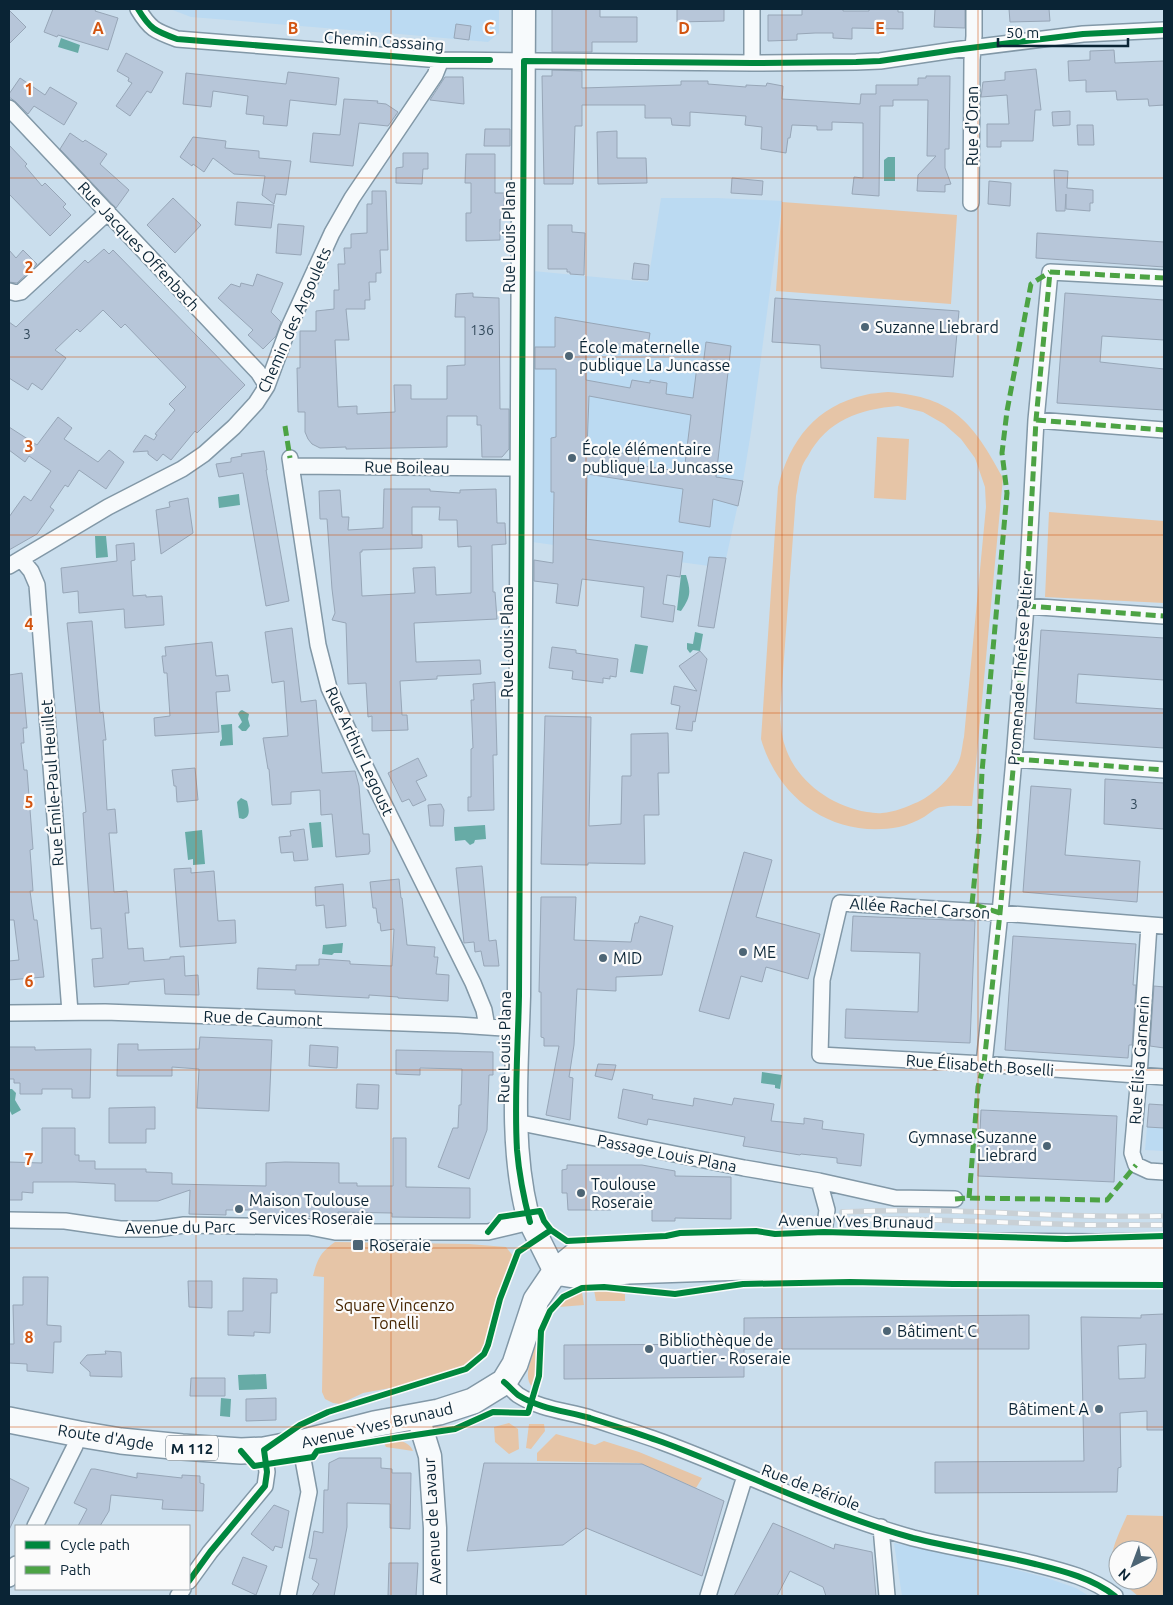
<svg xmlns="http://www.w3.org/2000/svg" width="1173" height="1605" viewBox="0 0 1173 1605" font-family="Ubuntu,sans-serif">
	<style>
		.built { fill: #bbdaf2 }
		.green { fill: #e6c5a7; fill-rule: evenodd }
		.water { fill: #67aba6 }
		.building { fill: #b7c6d9; stroke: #97a6b7; fill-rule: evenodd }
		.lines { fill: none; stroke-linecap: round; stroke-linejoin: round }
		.street-casing { stroke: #8298a7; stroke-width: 18 }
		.secondary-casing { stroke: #8298a7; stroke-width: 25 }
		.primary-casing { stroke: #8298a7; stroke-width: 28 }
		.street { stroke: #f7fafc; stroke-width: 15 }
		.secondary { stroke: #f7fafc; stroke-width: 22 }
		.primary { stroke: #f7fafc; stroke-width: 25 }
		.rail-casing { stroke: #c9d0d5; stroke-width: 5.5 }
		.rail { stroke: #fbfbfb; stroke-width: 4; stroke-dasharray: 11; stroke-linecap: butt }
		.quiet { stroke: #4ca344; stroke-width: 5; stroke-dasharray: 10 5; stroke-linecap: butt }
		.cycleway-casing { stroke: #fbfbfb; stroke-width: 9 }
		.cycleway { stroke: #00873e; stroke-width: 6 }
		.grid { fill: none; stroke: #d25410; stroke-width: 1; stroke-opacity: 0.55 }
		.poi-dot { fill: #4d6575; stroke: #fbfbfb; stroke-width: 2 }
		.labels { text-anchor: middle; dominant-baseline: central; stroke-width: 4.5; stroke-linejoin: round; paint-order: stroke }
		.number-label { font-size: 14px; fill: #354c5e }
		.shield { fill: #fbfbfb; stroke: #526470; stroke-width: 1 }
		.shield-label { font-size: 15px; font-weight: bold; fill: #0a2435 }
		.street-label { font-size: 16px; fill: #0a2435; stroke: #fbfbfb }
		.poi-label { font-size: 16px; fill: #0a2435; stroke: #fbfbfb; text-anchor: start }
		.park-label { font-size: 16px; fill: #462500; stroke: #fbfbfb }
		.grid-label { font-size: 16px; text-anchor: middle; font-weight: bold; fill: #d25410; stroke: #fbfbfb; stroke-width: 4.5; stroke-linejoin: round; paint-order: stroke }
	</style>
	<rect width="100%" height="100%" fill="#cadeed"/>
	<path class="built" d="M170,9H499V33L488,42L399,34L191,17Z
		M661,198H717L782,201L751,432L743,481L724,568L532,542L533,271L648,282Z
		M1149,1104L1164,1105V1151L1145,1150Z
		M894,1543L994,1564L1047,1578L1076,1588L1089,1596H902Z"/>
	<path class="green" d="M782,202L957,215L951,304L776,291Z
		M888,392C954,397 973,423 1003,478L972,806C962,806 950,805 941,807C935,808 929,814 924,817C917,821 908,825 899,827C835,839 779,801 761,739L778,487C790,440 816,406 865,395C872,393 880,393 888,392ZM898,406L923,412L944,424L961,439L975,458L985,487L986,507L964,737C962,745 962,755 958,763C950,779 934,794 918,802C906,807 895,812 882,813C877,814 871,812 867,812C831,806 796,781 785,746C781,735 781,724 780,712L796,496C798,488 798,478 801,470C802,465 805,460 808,456C827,420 860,409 898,406Z
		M877,437L909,439L906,500L874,498Z
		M1049,512L1164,521V603L1045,597Z
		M335,1242L469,1244L506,1247L513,1256L497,1302L489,1335L482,1352L468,1366L401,1386L363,1393L340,1404L333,1403L325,1399L322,1392L324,1277L313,1276C318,1258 320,1253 335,1242Z
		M594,1290L613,1291L625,1294V1301H596Z
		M582,1292L584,1305L559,1307L563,1300Z
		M537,1342V1374L532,1387C522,1376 533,1355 537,1342Z
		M509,1423L518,1429L519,1449L509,1454L495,1442L494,1427Z
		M529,1424H544L545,1431L531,1449L526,1448Z
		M556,1434L595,1445L604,1441L639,1452L702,1478L696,1488L639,1463L537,1461V1453Z
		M397,1440C405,1442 410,1444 413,1451L386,1447L383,1441Z
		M1127,1515L1164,1516V1596H1138L1119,1580H1148V1550H1118V1579C1101,1565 1120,1532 1127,1515Z"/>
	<path class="water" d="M61,38L80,45L78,53L58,47Z
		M888,157H895V181H884V160Z
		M239,494L240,505L219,508L218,497Z
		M95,536H106L108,557L96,558Z
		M681,575H686C691,592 691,596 681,611L677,610Z
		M695,632L703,634L700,651L693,650L690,653L687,649V643L693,644Z
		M635,644L648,646L643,674L630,672Z
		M242,710L249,714L248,719L250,726L246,731H242L238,727L242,722L238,714L240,711Z
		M232,724L233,745L220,746V742L222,739L221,725Z
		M241,798L247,801C249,808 251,817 243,819L239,818L237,802Z
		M321,822L323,847L312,848L309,823Z
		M485,825L486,839L475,840L474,843L470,845L465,840L455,841L454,827Z
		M202,830L205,864L193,865V859L188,860L185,832Z
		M343,943L342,953H334L332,955L322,954L323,945Z
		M762,1072L782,1075L780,1089L775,1088V1085L761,1083Z
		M9,1089H12L16,1093L15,1100L21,1110L12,1115L9,1109Z
		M266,1374L267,1389L239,1390L238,1375Z
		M221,1398L231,1399L230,1417L220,1416Z"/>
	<path class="building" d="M53,9H96L95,11L118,18L108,50L58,35L57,37L44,32Z
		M552,9H600V17H637V42H592V52H552Z
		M677,9H724V21L677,22Z
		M802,9H843V11H869V9H898V12H903V29L852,28V39L833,38V33H815L797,34V40L768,41V15H802Z
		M935,9H965V28L934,27Z
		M1009,9H1049L1050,21L1010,22Z
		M9,10L26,27L9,44Z
		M456,24L471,26L469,40L454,38Z
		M1114,50L1115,63L1164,61V105L1149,106L1148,99L1117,100L1116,91L1086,92V80L1069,81L1068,61L1090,60V51Z
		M126,53L163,72L151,93L147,91L130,116L116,106L132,83L128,81L129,78L117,71Z
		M1036,69L1041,110H1035L1033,141H1001V147H987V124H1009L1007,95L981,97L983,82L1005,80V72Z
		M552,70L582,71V88L681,85V81H708V84L746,87V85L766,86L767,83L783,86L782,99L860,104L861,94H876V85H918V78H926V76H950L949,149H945V168L951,184L945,185V192L917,191L918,175L936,156H927L928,100H893V106H880L879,196L852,194L854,177L863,178V123L832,122V130H817V126L792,125L790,138H788L786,153L761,149L762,127L745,125L746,116L690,112V126L672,125L671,118H645V105H582V126H575L573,184H544L542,76H552Z
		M288,72L339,78L336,105L290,100L287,126L263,124L264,116L246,114L248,96L213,91L211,107L183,104L186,73L286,84Z
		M445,77H463L464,104L430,100Z
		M20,78L45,95L50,87L77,103L64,125L34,106L28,114L16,102L9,97V94Z
		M344,99L378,101L377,103L386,104L398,112L388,126L359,123L353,166L310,162L313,133L340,135Z
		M1070,111V125L1053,126L1052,112Z
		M1077,125H1093L1094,145H1078Z
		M485,129H510V146H484Z
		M617,131V158H646L647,183L598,184L597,132Z
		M70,133L83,142L85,140L107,154L100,164L129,190L116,208L60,149Z
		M193,137L226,141L225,148L259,151V158L291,161L286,195L276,194L274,204L262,195L265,176L234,174L213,158L204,172L193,164L192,166L180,157Z
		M9,145L27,164L25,166L42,186L45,183L66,204L63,207L71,215L50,236L9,194Z
		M403,153H428V169H423L422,184L396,183V168L403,167Z
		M466,154H495V193H504V220L500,219V240L466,241V213H471V183H465Z
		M1054,170L1068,171L1067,188L1093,190V203H1090V211L1066,209V194L1065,211H1056Z
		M732,178L763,181L762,195L731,193Z
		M989,181L1011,183L1010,206L988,204Z
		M372,191H386L388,250H380L381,273H376V282H369L370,300H365V309H346L349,340H335L338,407L357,406V414L395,412L394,385H411V399H447V366L465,365V317H455L456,294L473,293V297L499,298L500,409H509V449L502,457H482L481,425H477V416H447V447L346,449V447L320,448L312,444L308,439L305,432V412H298L297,368H300V331H316V311L334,309V290H339L338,264H345L344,248H351V234L367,233V204H372Z
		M173,198L201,225L175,253L147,225Z
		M237,202L274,205L271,228L235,225Z
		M278,224L304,226L301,255L276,253Z
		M548,225H572V232L585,233L584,275L570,274V272H567V269H548Z
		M1037,233L1164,242V267L1036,258Z
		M104,249L109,254L113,250L245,385L197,433L195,431L171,460L163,454L157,461L148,454V451L133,452L145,435L154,440L157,435L155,434L175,410L169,404L186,387L125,324L121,328L103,310L80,332L77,329L55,350L66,358L42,390L32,383L28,390L9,378V322L16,327L85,260L88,263Z
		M9,250L16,258L23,250L37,264L17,283L9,282Z
		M634,263L649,265L648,280L632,279Z
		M257,274L283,283L271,312L281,322L276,336L263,349L248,335L253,330L218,298L231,284L240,287L241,283L253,286Z
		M1065,293L1164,300V340L1102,336L1100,362L1164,369V410L1057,403Z
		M775,298L959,311L953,377L821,368L820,345L772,342Z
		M555,317L650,333L647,352L603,345V347H586V380L630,388L632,380L650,383V380L667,383L666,394L693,398L697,366H703L706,342L731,346L716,477L743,481L738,506L713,499L710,527L679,522L683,489L587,474L586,539L683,552L680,577L667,575L663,604L675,606L673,622L641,617L644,587L582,579L578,606L556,603L558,584L534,581V560L553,563L554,492H551V438L556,437V369H535V347H555ZM589,396L691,415L684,472L638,465L639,455L587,449Z
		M58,417L72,428L64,439L98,462L109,450L124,462L106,489L79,470L68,487L65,485L50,507L54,510L37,534L9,550V517L24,496L31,501L51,471L29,456L25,462L9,450V427L37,445Z
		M264,451L267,470H266L289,601L266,606L243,473L219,477L216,464L231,462V458L242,456L241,454Z
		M384,489H430V491L460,493V490L496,489L497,523H505L506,544L492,545L493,592H495L497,619L414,623L416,662L480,660L481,674L437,676V679L400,681L402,715H407L408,730L372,731V716L368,717L366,683L348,684L346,623L332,620L335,613L332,589L327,519H320L319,491L340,490L342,517H349L348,530L383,528ZM412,507H440L439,520H457L458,547L471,546V593L436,595L435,567L413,568L415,593L362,596L360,552H362V550L422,548V535H412Z
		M188,498L193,533L161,554L156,510L170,507L169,502Z
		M134,543L135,560L131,561L133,596L146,595V597L162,596L164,625L125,628L124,609L79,613L78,591L63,593L61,568L117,561L116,545Z
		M709,557L726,558L714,628L698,626Z
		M92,621L100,713L103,712L106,740H103L107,810L115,809L117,833H109L114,892L127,891L129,913H125L128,949L143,948L144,961L170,959V957L184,956L185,976L198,975L199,995L165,994L164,979L129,982V984L94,987L92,959L103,958L101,928L91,929L83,813L86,812L67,623Z
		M292,628L301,702L316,700L322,773L355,771L359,786L363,834H369L370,852H369V854L336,857L332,814L321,815L320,790L291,792V804L272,805L269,769H268L263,738L288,736L284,681L272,683L265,632Z
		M1041,630L1164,638V680L1078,674L1076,703L1164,709V748L1034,739Z
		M212,642L216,676L228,675L230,691L216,692L219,732L155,736L154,718L170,716L167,673H164L162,656H166L165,647Z
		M552,647L576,650V653L618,659L616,677L610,676V679L603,678V683L572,679L573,671L549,668Z
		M700,651L707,659L695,722L693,721L692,731L676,729L680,706L671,704L674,686L697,691L679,666Z
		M22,673L27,728H23L24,743H21L24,770H27L33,849L30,850L33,891H30L34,920H37L44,977L9,980V961L19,960L14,920H9V675Z
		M495,682L497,755H493L494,810L468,811V797H471V749L473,748L471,700H474L473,684Z
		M545,716L591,717L589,826L621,824L622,776H631V734L668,733L669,773H658L659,815H644L645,864L588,863V865L541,864Z
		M418,758L427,776L416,781L426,800L413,806L409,799L402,802L388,773Z
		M195,768L198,800L177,802L176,786H174L172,770Z
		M1105,779L1164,783V829L1104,824Z
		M1031,786L1071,789L1065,855L1140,861L1137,902L1023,892Z
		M441,804L444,810L443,826H430L428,805Z
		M304,829L308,860L294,861L293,852L281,853L279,837L291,836L290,831Z
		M744,852L772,860L756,917L820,934L808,979L766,967L762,982L741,976L729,1019L699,1011Z
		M482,866L489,941L496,940L499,966H484L481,951L475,952L474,942L464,943L456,868Z
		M191,868V873L214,871L218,921L235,920L236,943L180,947L174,869Z
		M399,879L401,898H402L407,945L435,947L434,957H438L436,974L449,975L448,1001L398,998V997L369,995V998L330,996L295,994V990L257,989L258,968L296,970V965H319V959L350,961V964L392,966L394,929L381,931L380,923H378L376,908H373L370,882Z
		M343,884L346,926L326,928L324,905L316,906L315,887Z
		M541,897H576L574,940L631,942L635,923H638L640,916L673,926L662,975L616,977V991L577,989L574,1045L569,1077L573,1078L570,1120L546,1115L559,1046H544V1038L541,1037V992H539Z
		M853,916L975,921L970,1043L845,1038L846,1009L918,1012L920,953L851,951Z
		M1013,936L1136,944L1133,985H1136L1132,1045H1129L1128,1058L1005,1050Z
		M1154,986L1164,987V1048L1150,1046Z
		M200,1037L272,1040L269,1111L197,1108L199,1069L172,1067V1076H117L118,1044H138V1050L199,1049Z
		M310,1045L338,1047L337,1068L309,1066Z
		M9,1047H35V1050L91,1049L90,1098H72V1089H42V1094H20V1083H14V1079H9Z
		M396,1050L493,1052V1075H489L487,1130L469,1179L438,1167L453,1128H458L459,1105H461L462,1069L420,1068V1075L396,1074Z
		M598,1064L616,1065L612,1080L595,1076Z
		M357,1084L379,1085L378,1109L356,1108Z
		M623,1089L653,1095L652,1099L693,1106L694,1098L732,1105L734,1098L774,1104L771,1121L804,1124V1118L823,1121L822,1129L864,1134L861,1166L837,1163V1158L801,1154L800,1155L743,1146L745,1137L648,1119L647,1125L618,1118Z
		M1149,1104L1164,1105V1128L1147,1127Z
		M155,1107V1129H146V1143H109V1108Z
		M981,1110L1117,1116L1114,1182L978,1176Z
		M42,1128H75V1155H79V1161H95V1169H146V1172L172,1173V1184L266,1186V1163L285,1162L339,1163V1183H357V1186H393V1138H406V1187L470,1188V1218L392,1217V1213L338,1212V1217L253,1215V1210H226V1215L189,1214L190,1190L158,1201H115V1184L75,1182H33V1193L22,1192V1200H9V1162L42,1163Z
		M567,1165H642L675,1171V1176L731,1177V1219L675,1218V1221H652V1207L611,1208V1210H568L567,1193H562V1170L567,1169Z
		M23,1277H48L47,1325L61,1326V1342H54L53,1373L27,1371V1364L9,1363V1344H14L13,1305H23Z
		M243,1278L277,1279V1293H271L270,1333L254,1332V1336L228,1335V1311H243Z
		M188,1281H212V1308L189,1307Z
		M1164,1314V1430H1147V1411L1120,1413L1121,1467L1118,1468L1117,1492L935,1493V1462L1084,1461L1081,1317L1141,1318V1315ZM1146,1344L1145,1378L1119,1379L1118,1346Z
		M1029,1315V1349H744V1377L564,1379V1345L744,1344V1318Z
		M105,1351L121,1352L122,1377L90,1376V1372L80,1363L87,1355L106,1354Z
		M191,1378H225V1396H190Z
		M276,1398V1420L246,1421V1399Z
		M339,1458H381V1468L392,1469V1473H411L410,1529L390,1528V1504L347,1503V1527L334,1596H312L319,1584L312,1579L317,1559L309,1558L312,1545L314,1531L323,1533L324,1490H328L329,1463Z
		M484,1463L642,1464L724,1501L702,1576L586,1528L563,1545L467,1551Z
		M91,1469H95L137,1478V1473L182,1478V1475L200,1476V1483L204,1484L203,1511L162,1509L163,1500L111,1495L109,1511L100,1526H78L87,1509L74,1503Z
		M9,1478L29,1488L9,1530Z
		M274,1505L289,1511L282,1548L275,1546L273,1551L251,1534Z
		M773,1523L834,1549L835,1544L872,1552L876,1596H826L823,1587L790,1571L777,1596H734Z
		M243,1557L267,1566L256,1595L232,1584Z
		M389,1563H418L416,1596H388Z"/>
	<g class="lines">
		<g class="street-casing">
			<path id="street" d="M138,9C150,29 155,31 177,39L441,60L752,63L856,62L880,61L954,50L1083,34L1164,30
				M752,63V9
				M9,108L258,372L267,386
				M971,203L972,60L974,36V9
				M9,291L16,293L21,292L108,212
				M1036,420L1164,430
				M290,458L318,645L329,688L361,758L473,983L484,1010L487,1027
				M292,466L522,468
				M21,559L31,571L37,585L70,1012
				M9,566L108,507L182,469L204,454L234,427L256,403L267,386L288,329L332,233L352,198L435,75L441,60
				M1026,606L1164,616
				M1014,759L1164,770
				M1149,925L1139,1076L1132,1153L1136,1165L1149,1171L1164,1172
				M1164,926L1000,913L840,903L822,980L820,1055L984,1064L1164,1077
				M9,1013L105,1012L458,1025L518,1029
				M984,1064L1000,913L1014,759L1026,606L1036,420L1050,272L1164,278
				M516,1122L744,1168L819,1181L895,1198L955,1199
				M9,1220L65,1221L120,1229H156L184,1225L309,1227L335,1232H488L530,1222
				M811,1244L824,1232L827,1210L819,1181
				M504,1382C509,1386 513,1391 518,1395C540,1409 566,1411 590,1418C614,1426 638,1433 662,1442C746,1473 826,1514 913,1538C953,1548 995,1554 1035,1564C1063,1571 1092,1578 1115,1596
				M35,1526L75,1446L79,1434
				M881,1527L887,1596
				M9,1579L16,1564
				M189,1581L210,1552L265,1486L267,1472L264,1450
				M178,1596L183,1589
				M288,1596L309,1492L300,1443
				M708,1596L745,1476"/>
		</g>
		<g class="secondary-casing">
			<path id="secondary" d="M524,9L519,996C517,1068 510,1143 527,1213L530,1222L555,1272
				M418,1417L430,1456L435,1528V1596"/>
		</g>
		<g class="primary-casing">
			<path id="primary" d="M555,1272L580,1276L628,1271L744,1267L1098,1270L1164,1269
				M9,1420L79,1434L121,1441L182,1447L241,1451L264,1450L300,1443L374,1424L439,1412L473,1401L504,1382L515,1364L536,1300L555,1272L577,1254L697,1248L811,1244L1097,1247L1164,1246"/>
		</g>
		<use href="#street" class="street"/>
		<use href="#secondary" class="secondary"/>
		<use href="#primary" class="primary"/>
		<g class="rail-casing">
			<path id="rail" d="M842,1212C949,1206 1057,1219 1164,1216
				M843,1220L901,1219L1088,1225H1164"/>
		</g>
		<use href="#rail" class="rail"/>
		<path class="quiet" d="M1050,272L1164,278
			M1036,420L1164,430
			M285,426L290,458
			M1026,606L1164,616
			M1014,759L1164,770
			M1000,913L972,904L979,834L982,772L1007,493L1002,453L1007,411L1031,284L1050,272
			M969,1198L978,1087L984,1064L1000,913L1014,759L1026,606L1036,420L1050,272
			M955,1199L969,1198L1107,1200L1136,1165"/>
		<g class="cycleway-casing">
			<path id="cycleway" d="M138,9C150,29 155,31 177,39L441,60H490
				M530,1222C524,1199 519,1174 517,1150C514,1099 518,1047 519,996L524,61L752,63L856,62L880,61L954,50L1083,34L1164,30
				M488,1232L500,1217L540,1211L544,1221L551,1230L567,1241L666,1236L680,1233L756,1231L775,1234L824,1232L1066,1239L1164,1236
				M504,1382C509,1386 513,1391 518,1395C540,1409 566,1411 590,1418C614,1426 638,1433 662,1442C746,1473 826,1514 913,1538C953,1548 995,1554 1035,1564C1063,1571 1092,1578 1115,1596
				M241,1451L254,1466L313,1457L317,1451L395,1438L455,1429L493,1412L528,1413L539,1376L541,1331L550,1311L563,1297L582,1288L604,1287L675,1294L743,1284L850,1282L953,1284L1164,1285
				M189,1581L210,1552L265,1486L267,1472L264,1450L300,1425L328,1412L466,1369L484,1354L488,1345L500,1299L518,1252L551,1230"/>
		</g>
		<use href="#cycleway" class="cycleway"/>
	</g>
	<path class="grid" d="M196,9V1596M391,9V1596M586,9V1596M782,9V1596M978,9V1596M9,178H1164M9,357H1164M9,535H1164M9,713H1164M9,892H1164M9,1070H1164M9,1248H1164M9,1427H1164"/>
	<g class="poi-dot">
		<circle cx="865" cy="327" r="5"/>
		<circle cx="569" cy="356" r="5"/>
		<circle cx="572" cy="458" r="5"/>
		<circle cx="743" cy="952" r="5"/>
		<circle cx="603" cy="958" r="5"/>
		<circle cx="1047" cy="1146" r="5"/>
		<circle cx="581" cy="1193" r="5"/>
		<circle cx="239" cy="1209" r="5"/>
		<rect x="352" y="1239" width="12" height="12" rx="2.5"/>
		<circle cx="887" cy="1331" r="5"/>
		<circle cx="649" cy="1349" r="5"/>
		<circle cx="1099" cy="1409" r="5"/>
	</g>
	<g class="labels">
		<g class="number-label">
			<text x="482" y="330">136</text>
			<text x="27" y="334">3</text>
			<text x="1134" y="804">3</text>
		</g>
		<rect class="shield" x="166" y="1435.5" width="52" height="25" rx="4"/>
		<g class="shield-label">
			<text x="192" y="1448">M 112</text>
		</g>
		<g class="street-label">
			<text transform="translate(384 41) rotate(4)">Chemin Cassaing</text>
			<text transform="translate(972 126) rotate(-90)">Rue d'Oran</text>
			<text transform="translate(509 237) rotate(-90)">Rue Louis Plana</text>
			<text transform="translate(139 246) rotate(47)">Rue Jacques Offenbach</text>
			<text transform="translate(294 320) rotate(-66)">Chemin des Argoulets</text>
			<text transform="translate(407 467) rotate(1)">Rue Boileau</text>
			<text transform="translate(507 642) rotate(-90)">Rue Louis Plana</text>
			<text transform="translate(1020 668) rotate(-86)">Promenade Thérèse Peltier</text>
			<text transform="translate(360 751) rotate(65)">Rue Arthur Legoust</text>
			<text transform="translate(52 783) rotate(-94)">Rue Émile-Paul Heuillet</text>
			<text transform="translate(920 908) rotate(4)">Allée Rachel Carson</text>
			<text transform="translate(263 1018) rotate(2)">Rue de Caumont</text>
			<text transform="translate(504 1047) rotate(-89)">Rue Louis Plana</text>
			<text transform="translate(1139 1060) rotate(-86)">Rue Élisa Garnerin</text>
			<text transform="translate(980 1065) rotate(4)">Rue Élisabeth Boselli</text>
			<text transform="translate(667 1153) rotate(11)">Passage Louis Plana</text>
			<text transform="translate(856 1221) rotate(1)">Avenue Yves Brunaud</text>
			<text transform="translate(180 1227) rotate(-1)">Avenue du Parc</text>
			<text transform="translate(377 1425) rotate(-13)">Avenue Yves Brunaud</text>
			<text transform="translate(106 1437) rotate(9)">Route d'Agde</text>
			<text transform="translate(811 1487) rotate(21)">Rue de Périole</text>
			<text transform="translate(432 1521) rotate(-93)">Avenue de Lavaur</text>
		</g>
		<g class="poi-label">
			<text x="875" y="327">Suzanne Liebrard</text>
			<text x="579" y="347">École maternelle<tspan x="579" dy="18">publique La Juncasse</tspan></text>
			<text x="582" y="449">École élémentaire<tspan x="582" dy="18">publique La Juncasse</tspan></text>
			<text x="753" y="952">ME</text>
			<text x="613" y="958">MID</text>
			<text x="1037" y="1137" text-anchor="end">Gymnase Suzanne<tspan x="1037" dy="18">Liebrard</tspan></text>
			<text x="591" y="1184">Toulouse<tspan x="591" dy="18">Roseraie</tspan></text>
			<text x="249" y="1200">Maison Toulouse<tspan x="249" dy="18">Services Roseraie</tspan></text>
			<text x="369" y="1245">Roseraie</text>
			<text x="897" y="1331">Bâtiment C</text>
			<text x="659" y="1340">Bibliothèque de<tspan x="659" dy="18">quartier - Roseraie</tspan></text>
			<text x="1089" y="1409" text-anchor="end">Bâtiment A</text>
		</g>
		<g class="park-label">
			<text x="395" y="1305">Square Vincenzo<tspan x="395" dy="18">Tonelli</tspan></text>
		</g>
	</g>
	<g class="grid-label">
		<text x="98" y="34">A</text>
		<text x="293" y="34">B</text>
		<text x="489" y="34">C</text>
		<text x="684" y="34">D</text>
		<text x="880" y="34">E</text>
		<text x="29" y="95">1</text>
		<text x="29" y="273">2</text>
		<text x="29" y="452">3</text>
		<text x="29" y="630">4</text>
		<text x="29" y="808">5</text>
		<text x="29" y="987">6</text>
		<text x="29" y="1165">7</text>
		<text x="29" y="1343">8</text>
	</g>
	<rect width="1173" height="1605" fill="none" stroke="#0a2435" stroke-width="20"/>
	<rect x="15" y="1525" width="175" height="65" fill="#fbfbfb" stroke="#9ba5ac"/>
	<rect x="25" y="1541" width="25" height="8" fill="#00873e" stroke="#9ba5ac"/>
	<text x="60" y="1550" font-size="15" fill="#0a2435">Cycle path</text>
	<rect x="25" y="1566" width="25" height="8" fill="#4ca344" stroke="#9ba5ac"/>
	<text x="60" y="1575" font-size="15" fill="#0a2435">Path</text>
	<g transform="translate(1133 1565) rotate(222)"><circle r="24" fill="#fbfbfb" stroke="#9ba5ac"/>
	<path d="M0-4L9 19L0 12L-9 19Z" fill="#4d6575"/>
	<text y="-8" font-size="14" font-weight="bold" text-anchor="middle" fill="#0a2435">N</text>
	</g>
	<path d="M998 38v8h130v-8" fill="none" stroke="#0a2435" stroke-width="2.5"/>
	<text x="1006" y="38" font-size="15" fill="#0a2435" stroke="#fbfbfb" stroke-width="4" paint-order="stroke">50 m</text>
</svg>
